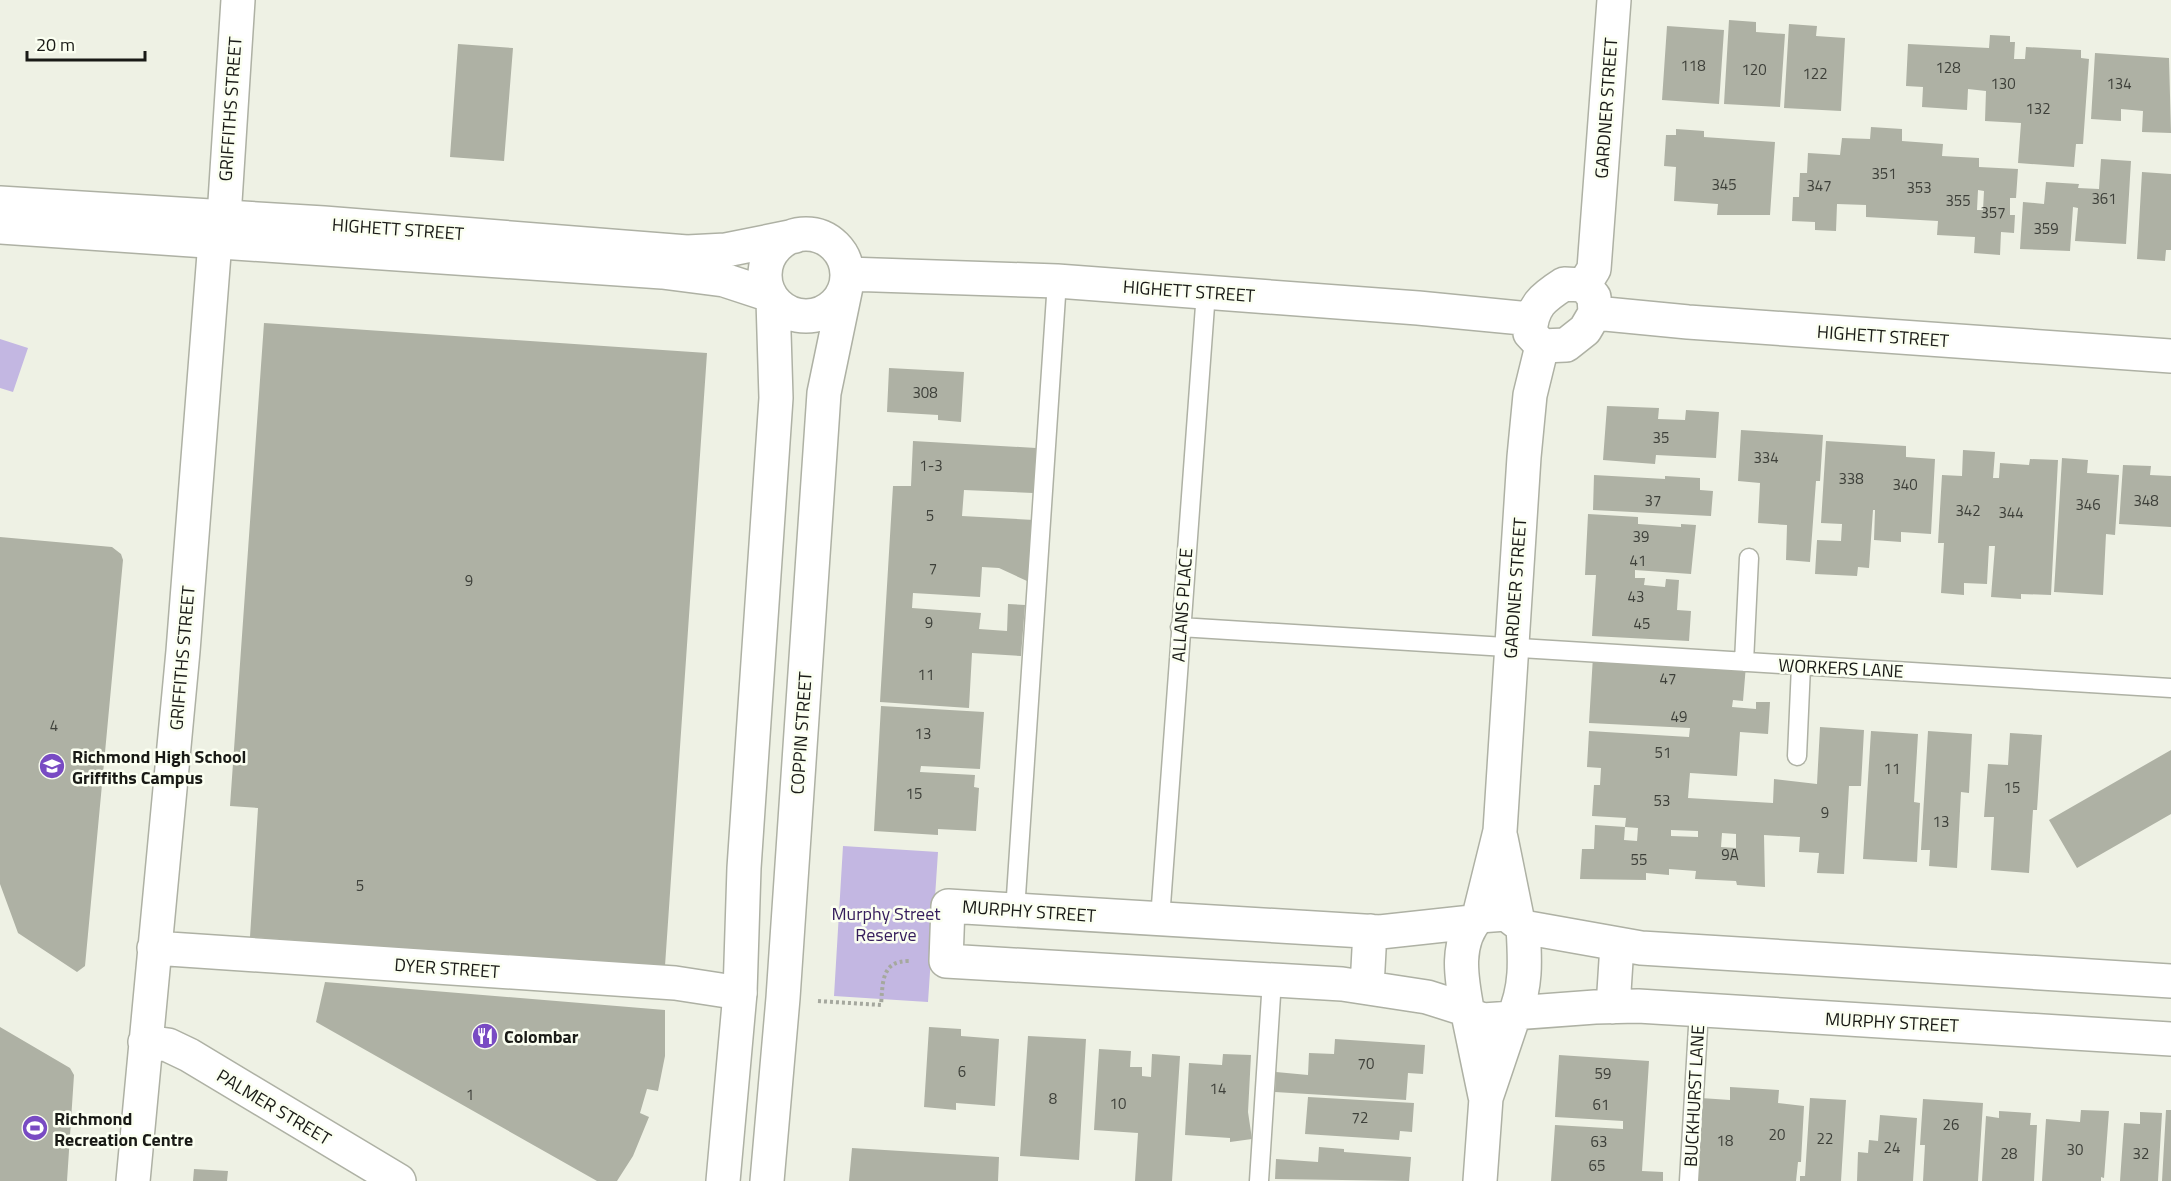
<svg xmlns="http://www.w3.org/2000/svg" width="2171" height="1181" viewBox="0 0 2171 1181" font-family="'Titillium Web',sans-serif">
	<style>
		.green { fill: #c3b7e2 }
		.building { fill: #aeb1a4; fill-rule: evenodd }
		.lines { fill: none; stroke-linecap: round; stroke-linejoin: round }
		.lane-casing { stroke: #aeb1a4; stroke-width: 21 }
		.street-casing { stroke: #aeb1a4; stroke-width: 36 }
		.secondary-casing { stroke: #aeb1a4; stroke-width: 36 }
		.path { stroke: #a5a89e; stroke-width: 4; stroke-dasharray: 3 3; stroke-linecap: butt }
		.lane { stroke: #fff; stroke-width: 18 }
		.street { stroke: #fff; stroke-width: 33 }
		.secondary { stroke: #fff; stroke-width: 33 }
		.labels { text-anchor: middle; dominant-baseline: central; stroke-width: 5; stroke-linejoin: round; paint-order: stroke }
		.number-label { font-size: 15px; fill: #3e403a }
		.street-label { font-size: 18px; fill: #191a16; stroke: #fbfff1 }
		.poi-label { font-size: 18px; font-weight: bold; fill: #191a16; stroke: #fbfff1; text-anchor: start }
		.park-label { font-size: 18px; fill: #351d5b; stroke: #fbfff1 }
	</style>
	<rect width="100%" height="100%" fill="#eef1e4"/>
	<path class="green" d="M0,339L28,348L13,392L0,388Z
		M843,846L938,852L928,1002L834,996Z"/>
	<path class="building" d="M1729,20L1756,22V32L1785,34L1780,107L1724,104Z
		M1789,24L1817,26L1816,36L1845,38L1841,111L1784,108Z
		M1667,26L1724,30L1719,104L1662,100Z
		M1990,35L2010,36V42H2015L2014,59H2025L2026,47L2081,50V58L2089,59L2083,144H2076L2074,167L2018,163L2021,123L1985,121L1986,91L1968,89L1967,110L1922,107L1923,87L1906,86L1908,44L1989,48Z
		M458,44L513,48L504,161L450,157Z
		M2095,53L2169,58L2171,133L2142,132L2143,111L2121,109V121L2091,119Z
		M1871,127L1902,129V141L1943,144L1942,156L1979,158V167L2018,169L2016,198H2010V215H2015L2014,233L2001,232L2000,255L1974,253L1975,237L1937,235L1938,221L1866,217V205L1837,204L1836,231L1815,230V222L1792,221L1793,197H1799L1800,173H1807L1808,153L1840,155L1842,138L1870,139ZM1978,190L1984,191L1983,210H1977Z
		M1676,129L1704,131V137L1775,142L1770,215H1717L1718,204L1674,201L1676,167L1664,166L1666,135H1676Z
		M2101,159L2131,161L2126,244L2075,241L2078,208L2073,207L2070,251L2020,249L2023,202L2044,204L2046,182L2079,184L2078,188L2099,189Z
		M2142,172L2171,174V250H2166L2165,261L2137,259Z
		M264,323L707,353L665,966L250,937L258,808L230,806Z
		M889,368L964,372L961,422L938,420V415L887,412Z
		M1607,406L1659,408L1658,419L1685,420L1686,410L1719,412L1716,458L1656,455L1655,464L1603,460Z
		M1741,430L1823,435L1820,481H1816L1810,562L1786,560L1787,525L1758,523L1760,483L1738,481Z
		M913,441L1036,448L1033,493L964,490L962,516L1034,520L1027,581L999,568L982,567L980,597L913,593L912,608L981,613L979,629L1007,631L1008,604L1025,605L1021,656L972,653L969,708L880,702L893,486H911Z
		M1826,441L1906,446V457L1935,459L1931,534L1901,532V542L1874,540L1875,510H1873L1869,568L1858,567L1857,576L1815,574L1817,540L1841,541L1842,524L1821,523Z
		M1963,450L1995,452L1993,478H1999L2000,463L2029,465L2030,459L2058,460L2051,595L2021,594V599L1991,597L1995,546H1989L1987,584L1964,583V595L1941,593L1944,543H1938L1942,475L1962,476Z
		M2062,458L2088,460L2087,473L2119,475L2115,535L2106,534L2103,595L2054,592Z
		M2123,465L2151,466L2150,475L2171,476V527L2119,524Z
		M1594,475L1665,479V476L1700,478V490L1713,491L1711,516L1593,510Z
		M1588,514L1638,517V524L1681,527V524L1696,525L1691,574L1635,570V578H1645L1644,585L1665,587L1666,579L1679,580L1677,610L1691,611L1689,641L1592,636L1596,575H1585Z
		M0,537L112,547L121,554L123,560L85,966L77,972L18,933L0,884Z
		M1593,656L1746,665L1743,701L1733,700L1732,707L1756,709V702H1770L1768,734L1740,732L1737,776L1690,773L1688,798L1773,803L1774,779L1817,784L1820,727L1864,730L1861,786H1849L1844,874L1817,873L1819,853L1799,852L1800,837L1764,835L1765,887L1737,885L1736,881L1695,879L1696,871L1669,869V875L1646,873V880L1580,879L1582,849H1594L1595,825L1625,827L1624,840L1637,841L1638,828L1625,827L1626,818L1592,816L1594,785H1600L1601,768L1587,767L1589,731L1689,737L1690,728L1589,723ZM1671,830L1698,831V837L1671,836ZM1722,833L1736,834V848L1721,847Z
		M881,706L984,712L980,769L921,766L920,772L975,775L974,787L979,788L976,831L938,829V835L874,831Z
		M1871,731L1918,734L1914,802L1920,803L1917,862L1863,859Z
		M1928,731L1972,734L1969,793L1961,792L1957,868L1929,866L1930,850H1921Z
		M2010,733L2042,735L2037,810H2033L2029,873L1991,870L1994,817H1984L1988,764L2008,765Z
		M2171,750V814L2077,868L2049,820Z
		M325,982L665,1010V1056L658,1091L647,1089L640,1113L649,1117L633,1156L617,1181H597L316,1022Z
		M0,1027L70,1068L74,1075L67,1181H0Z
		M929,1027L961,1029V1036L999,1039L995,1106L956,1103V1110L924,1107Z
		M1028,1036L1086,1039L1079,1160L1020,1156Z
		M1335,1039L1425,1045L1423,1074L1408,1073L1406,1100L1275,1092L1276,1072L1308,1075L1309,1053L1334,1054Z
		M1099,1049L1131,1051L1130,1067H1142V1076L1151,1077L1152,1054L1180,1056L1172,1181H1135L1138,1133L1094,1130Z
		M1223,1054L1251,1055L1248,1112L1252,1139L1230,1142V1138L1185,1135L1189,1063L1222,1065Z
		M1559,1055L1649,1061L1642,1171L1663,1172V1181H1551L1555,1125L1623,1129V1121L1555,1117Z
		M1730,1087L1779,1090L1778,1103L1804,1106L1801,1162H1798L1796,1181H1696L1701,1098L1730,1100Z
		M1308,1097L1414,1103L1412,1132L1400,1131L1399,1140L1305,1134Z
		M1810,1098L1846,1100L1841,1181H1800V1176H1805Z
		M1923,1099L1983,1103L1978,1181H1923L1925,1145H1920Z
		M2081,1110L2109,1111L2104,1178L2101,1177V1181H2042L2046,1119L2080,1122Z
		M2166,1110H2171V1181H2162Z
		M1999,1111L2031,1113L2030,1125H2037L2034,1181H1982L1986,1116L1999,1118Z
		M2140,1112L2162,1113L2158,1181H2120L2124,1123L2140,1124Z
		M1880,1115L1917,1118L1913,1181H1857L1858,1152L1868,1153L1869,1140L1878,1141Z
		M1319,1147L1344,1149V1152L1411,1157L1409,1181L1275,1179L1276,1159L1318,1162Z
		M852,1148L999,1157L998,1181H849Z
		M194,1169L228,1171L227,1181H193Z"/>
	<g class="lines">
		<g class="lane-casing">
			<path id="lane" d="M1180,627L2171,688
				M1744,662L1749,558
				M1797,756L1801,666
				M1015,911L1057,281
				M1160,919L1206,292
				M1259,1181L1272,980
				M1689,1181L1699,1010"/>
		</g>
		<g class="street-casing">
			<path id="street" d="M224,217L238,0
				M1584,285L1594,269L1614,0
				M1501,838L1518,922
				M1506,914L1523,927C1525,959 1527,988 1513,1018L1483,1020L1468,1014C1462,982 1453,942 1479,916Z
				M1479,916L1500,831L1524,457L1530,395L1542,346
				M1523,927L1641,948L2171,981
				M154,948L675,983L740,993
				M1367,987L1370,931
				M1613,1007L1617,945
				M1468,1010L1427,997L1342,984L946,961L948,906L1380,932L1472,922
				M1515,1013L1595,1007L1638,1006L2171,1039
				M1468,1014L1485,1096
				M145,1042L168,1045L189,1055L399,1181
				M133,1181L183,651L215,241
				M1480,1181L1486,1098L1513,1018"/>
		</g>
		<g class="secondary-casing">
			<path id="secondary" d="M0,203L324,223L687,252L726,250L795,236
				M0,227L662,272L724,280L770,295
				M765 275a41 41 0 1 1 82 0a41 41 0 1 1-82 0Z
				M847,274L1057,281L1418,308L1531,319
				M1564,284L1584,285L1594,297L1595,313L1585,330L1566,345L1542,346L1530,333C1532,306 1542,298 1564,284Z
				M1595,313L1688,322L2171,356
				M723,1181L740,993L744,868L776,398L773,300
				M767,1181L783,998L824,393L846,287"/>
		</g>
		<path class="path" d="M818,1001L881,1005C883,982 881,961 909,961"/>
		<use href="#lane" class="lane"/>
		<use href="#street" class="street"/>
		<use href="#secondary" class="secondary"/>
	</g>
	<defs>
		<g id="school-disc" transform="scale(1.35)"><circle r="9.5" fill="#794bc3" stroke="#fbfff1"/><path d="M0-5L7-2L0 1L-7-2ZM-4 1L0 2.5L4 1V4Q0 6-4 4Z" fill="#fff"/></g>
		<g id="restaurant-disc" transform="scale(1.35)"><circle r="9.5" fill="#794bc3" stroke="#fbfff1"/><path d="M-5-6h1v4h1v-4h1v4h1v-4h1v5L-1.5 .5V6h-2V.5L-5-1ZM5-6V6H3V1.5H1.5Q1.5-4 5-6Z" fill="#fff"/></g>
		<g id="stadium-disc" transform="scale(1.35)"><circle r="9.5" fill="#794bc3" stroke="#fbfff1"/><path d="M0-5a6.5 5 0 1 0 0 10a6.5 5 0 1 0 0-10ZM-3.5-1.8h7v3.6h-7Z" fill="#fff"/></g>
	</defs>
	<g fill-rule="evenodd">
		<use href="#school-disc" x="52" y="766"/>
		<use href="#restaurant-disc" x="485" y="1036"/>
		<use href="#stadium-disc" x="35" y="1128"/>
	</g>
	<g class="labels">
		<g class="number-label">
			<text x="1693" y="65">118</text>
			<text x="1948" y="67">128</text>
			<text x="1754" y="69">120</text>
			<text x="1815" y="73">122</text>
			<text x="2003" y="83">130</text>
			<text x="2119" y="83">134</text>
			<text x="2038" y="108">132</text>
			<text x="1884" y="173">351</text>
			<text x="1724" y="184">345</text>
			<text x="1819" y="185">347</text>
			<text x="1919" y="187">353</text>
			<text x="2104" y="198">361</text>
			<text x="1958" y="200">355</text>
			<text x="1993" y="212">357</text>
			<text x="2046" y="228">359</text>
			<text x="925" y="392">308</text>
			<text x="1661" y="437">35</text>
			<text x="1766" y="457">334</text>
			<text x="931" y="465">1-3</text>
			<text x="1851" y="478">338</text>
			<text x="1905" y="484">340</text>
			<text x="1653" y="500">37</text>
			<text x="2146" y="500">348</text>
			<text x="2088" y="504">346</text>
			<text x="1968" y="510">342</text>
			<text x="2011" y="512">344</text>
			<text x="930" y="515">5</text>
			<text x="1641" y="536">39</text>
			<text x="1638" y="560">41</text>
			<text x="933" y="568">7</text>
			<text x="469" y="580">9</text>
			<text x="1636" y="596">43</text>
			<text x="929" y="622">9</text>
			<text x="1642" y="623">45</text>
			<text x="926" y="674">11</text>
			<text x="1668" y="678">47</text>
			<text x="1679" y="716">49</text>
			<text x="54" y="725">4</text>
			<text x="923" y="733">13</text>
			<text x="1663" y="752">51</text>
			<text x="1892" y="768">11</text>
			<text x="2012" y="787">15</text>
			<text x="914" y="793">15</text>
			<text x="1662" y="800">53</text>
			<text x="1825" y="812">9</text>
			<text x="1941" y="821">13</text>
			<text x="1730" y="854">9A</text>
			<text x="1639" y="859">55</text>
			<text x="360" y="885">5</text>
			<text x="1366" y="1063">70</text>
			<text x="962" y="1071">6</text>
			<text x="1603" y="1073">59</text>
			<text x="1218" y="1088">14</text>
			<text x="470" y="1094">1</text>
			<text x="1053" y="1098">8</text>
			<text x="1118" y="1103">10</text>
			<text x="1601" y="1104">61</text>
			<text x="1360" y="1117">72</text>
			<text x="1951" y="1124">26</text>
			<text x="1777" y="1134">20</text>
			<text x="1825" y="1138">22</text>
			<text x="1725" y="1140">18</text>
			<text x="1599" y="1141">63</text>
			<text x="1892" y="1147">24</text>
			<text x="2075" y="1149">30</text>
			<text x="2009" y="1153">28</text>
			<text x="2141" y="1153">32</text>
			<text x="1597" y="1165">65</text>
		</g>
		<g class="street-label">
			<text transform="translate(1606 108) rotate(-86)">GARDNER STREET</text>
			<text transform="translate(230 109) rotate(-86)">GRIFFITHS STREET</text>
			<text transform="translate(398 229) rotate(4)">HIGHETT STREET</text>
			<text transform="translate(1189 291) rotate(4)">HIGHETT STREET</text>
			<text transform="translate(1883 336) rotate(4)">HIGHETT STREET</text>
			<text transform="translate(1515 588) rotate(-86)">GARDNER STREET</text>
			<text transform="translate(1182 605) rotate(-86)">ALLANS PLACE</text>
			<text transform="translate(182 658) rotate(-85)">GRIFFITHS STREET</text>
			<text transform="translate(1841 668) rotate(3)">WORKERS LANE</text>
			<text transform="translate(801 733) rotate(-86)">COPPIN STREET</text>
			<text transform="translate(1029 911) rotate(4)">MURPHY STREET</text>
			<text transform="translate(447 968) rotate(4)">DYER STREET</text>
			<text transform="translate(1892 1022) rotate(3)">MURPHY STREET</text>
			<text transform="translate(1694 1096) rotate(-87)">BUCKHURST LANE</text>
			<text transform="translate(274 1107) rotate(31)">PALMER STREET</text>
		</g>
		<g class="poi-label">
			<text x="72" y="756">Richmond High School<tspan x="72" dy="21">Griffiths Campus</tspan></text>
			<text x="504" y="1036">Colombar</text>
			<text x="54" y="1118">Richmond<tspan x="54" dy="21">Recreation Centre</tspan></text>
		</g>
		<g class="park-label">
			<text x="886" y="913">Murphy Street<tspan x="886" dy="21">Reserve</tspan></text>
		</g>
	</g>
	<path d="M27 51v9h118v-9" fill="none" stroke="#191a16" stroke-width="3"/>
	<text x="36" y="51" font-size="18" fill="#191a16" stroke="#fbfff1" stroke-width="4.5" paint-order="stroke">20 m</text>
</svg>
